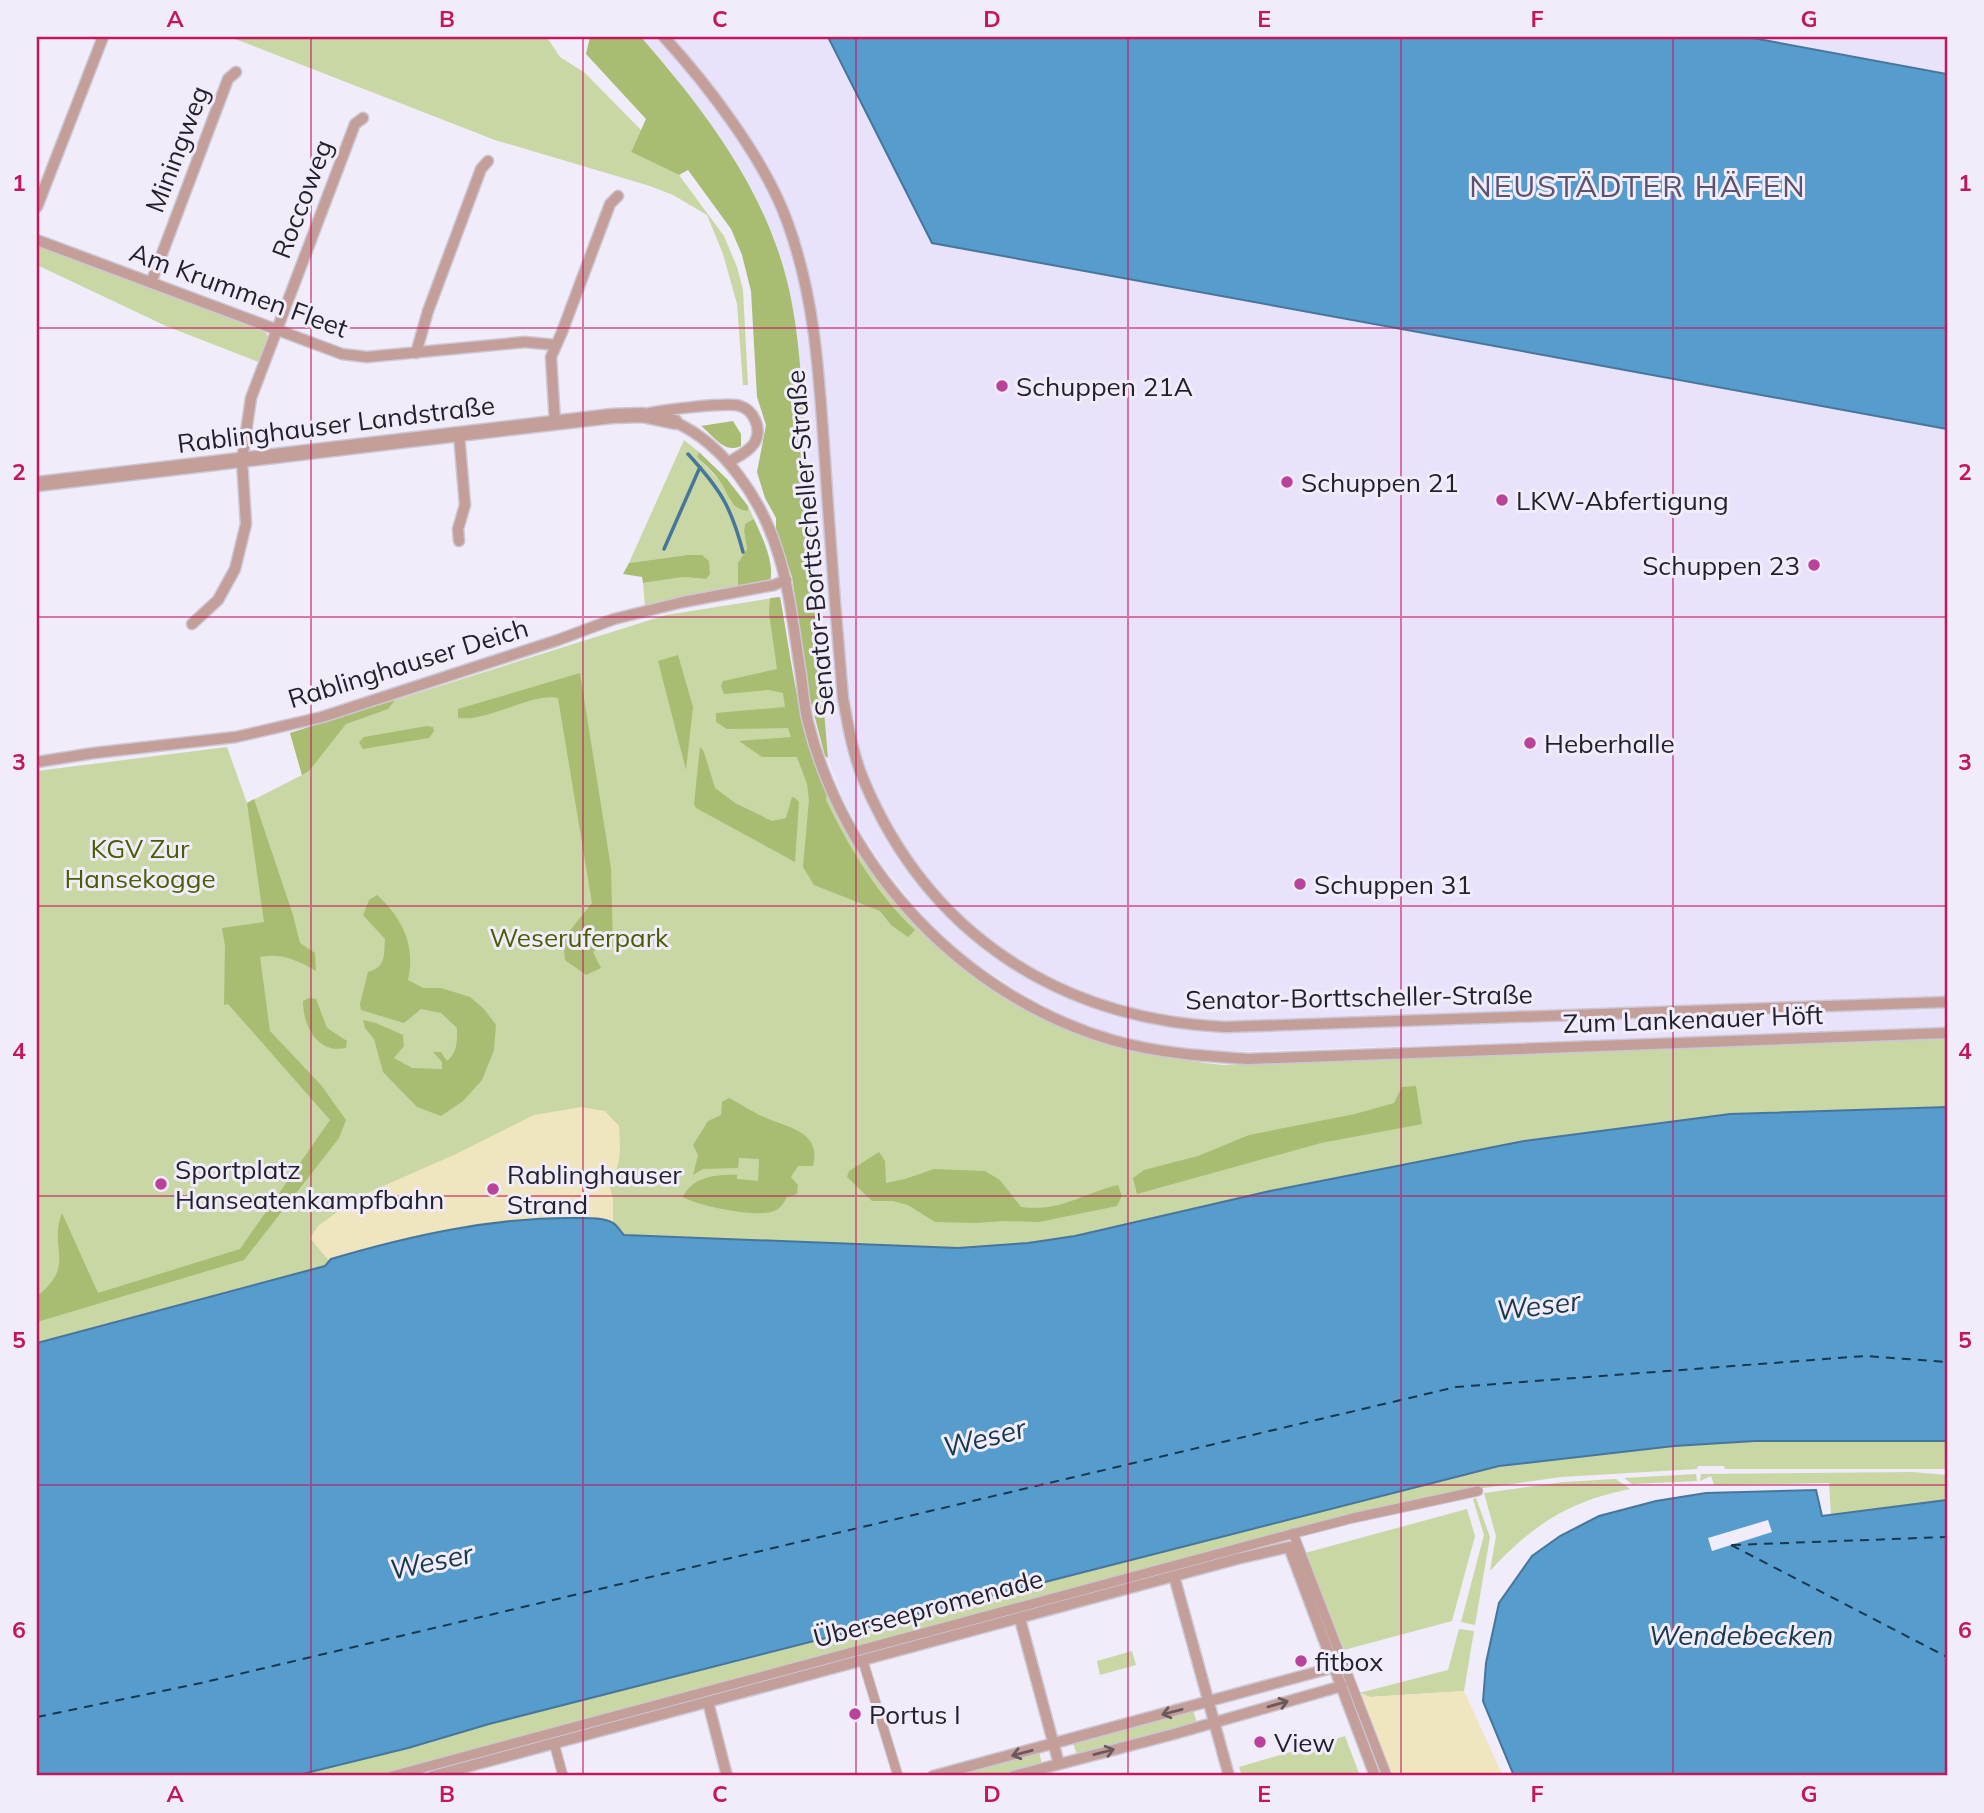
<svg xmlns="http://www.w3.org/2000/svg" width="1984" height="1813" viewBox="0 0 1984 1813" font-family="Mulish,sans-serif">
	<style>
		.built { fill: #e9e2fb }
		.green { fill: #c8d7a4 }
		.forest { fill: #a8bd72 }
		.sand { fill: #efe5bf }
		.water { fill: #569ccd; stroke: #47769d; stroke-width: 2 }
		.pier { fill: #f0ecfa }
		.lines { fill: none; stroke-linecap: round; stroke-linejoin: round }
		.stream { stroke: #47769d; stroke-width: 3.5 }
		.ferry { stroke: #19384d; stroke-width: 2; stroke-dasharray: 9 7; stroke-linecap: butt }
		.pedestrian-casing { stroke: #cbc7d5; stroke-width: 11 }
		.minor-casing { stroke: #cbc7d5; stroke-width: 13 }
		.tertiary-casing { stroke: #cbc7d5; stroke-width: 17 }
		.pedestrian { stroke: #c49e98; stroke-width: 9 }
		.minor { stroke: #c49e98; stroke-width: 10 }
		.tertiary { stroke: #c49e98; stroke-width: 14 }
		.oneway { stroke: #6b585d }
		.grid { fill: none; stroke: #c2185b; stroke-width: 2; stroke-opacity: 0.55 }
		.poi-dot { fill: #b9439b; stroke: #f0ecfa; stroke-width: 2.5 }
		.labels { text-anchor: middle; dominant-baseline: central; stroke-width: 6; stroke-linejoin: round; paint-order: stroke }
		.street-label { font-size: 26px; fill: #231f2c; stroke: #f0ecfa }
		.poi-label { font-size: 26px; fill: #231f2c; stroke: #f0ecfa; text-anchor: start }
		.park-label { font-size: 26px; fill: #4b5c04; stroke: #f0ecfa }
		.water-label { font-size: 28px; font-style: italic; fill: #19384d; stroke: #f0ecfa }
		.quarter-label { font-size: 30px; letter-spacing: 2px; fill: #5b526f; stroke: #f0ecfa }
		.neatline { fill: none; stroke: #c2185b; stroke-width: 2.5 }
		.grid-label { font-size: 23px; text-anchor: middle; font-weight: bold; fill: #c2185b }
	</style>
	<rect width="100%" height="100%" fill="#f0ecfa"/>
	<path class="built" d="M641,37H828L932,243L1947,429V1028L1222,1052L1147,1043L1104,1031L1067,1017L1020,992L968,958L925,918L884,867L862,834L842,796L828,758L799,357L777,246L753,192L729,151L669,69Z
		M1747,37H1947V74Z"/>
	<path class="green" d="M230,37H542L548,39L560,57L585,73L641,130L631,152L679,175L724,236L737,267L743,290L748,385H743L737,304L723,254L707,215L673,195L650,186L495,140Z
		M37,245L265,332C273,340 264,354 261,363L166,326L37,265Z
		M684,440L699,452L697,457L721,482L731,502L747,511L748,506L754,519L745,525L744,531L747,549L739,563L738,586L645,607L643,583L683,577L706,579L687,555L629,563Z
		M780,597C789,651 796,707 813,758C857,885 956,990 1083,1036C1129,1052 1175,1060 1223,1065L1947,1038V1107L1730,1114L1524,1141L1270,1191L1075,1236L1028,1243L958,1248L624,1235L613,1223L331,1259L326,1266L37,1343V771L227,747L247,803L302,775L290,733L666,615Z
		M1860,1440L1947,1441V1469H1725L1724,1466H1698L1697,1469L1561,1477L1483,1488L1336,1518L376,1776H294L408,1748L489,1724L1499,1466L1674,1446L1755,1441Z
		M1913,1472L1947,1475V1500L1831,1515L1829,1483L1714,1485L1711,1476L1700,1481L1701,1474Z
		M1696,1474L1697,1481L1632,1484L1624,1478Z
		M1616,1479L1630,1489C1569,1501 1532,1525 1490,1571L1496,1536L1484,1493L1563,1482Z
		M1476,1498L1490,1537L1475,1625L1461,1622L1484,1535L1473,1499Z
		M1467,1509L1475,1536L1452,1621L1344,1650L1305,1553Z
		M1459,1629L1474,1631L1464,1691L1370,1697L1359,1693L1448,1670Z
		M1132,1651L1136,1665L1100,1675L1097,1661Z
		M1193,1710L1197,1723L1077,1755L1073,1743Z
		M1345,1736L1360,1776H1242L1239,1767Z
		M1039,1751L1042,1765L998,1776H946Z"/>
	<path class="forest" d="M590,37H641C695,99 748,167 776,245C801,312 801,385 806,455C813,556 819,657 828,758L825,756L810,699L792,577L776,530V518L765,498L757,472L766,425L757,397L751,291L742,255L731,229L688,170L679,175L631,152L646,119L586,54Z
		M733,421L741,434V446C724,454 714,436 701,426Z
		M699,452L727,479L748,506V511C730,509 729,495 721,483C715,473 705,465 697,457Z
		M754,519C762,537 775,562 770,582L738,586V563L747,549L744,531L745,524Z
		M687,555H702L709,561L710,574L706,579L683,577L643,583L642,577L623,574L629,563Z
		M780,597C789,646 795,697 809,745C814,761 830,784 826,800C849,847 877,895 915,930L908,937L891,925L880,911L814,885L803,867L809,800L807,784L797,757H762L739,741L791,737L788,728L727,729L716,722V713L785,707L783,693L769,690L724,694L721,686L723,681L777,669L769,613L770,598Z
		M678,655L693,707L686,770L658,661Z
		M580,673L611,868L613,947L602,945L593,952L601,968L586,975L565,960L563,939L592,903L558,698C533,692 488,722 458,718V709Z
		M395,700L388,709L346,724L309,771L302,775L290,733Z
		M427,726L433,727L434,731L429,738L363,749L359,742L364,737Z
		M700,747L704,752L715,788L735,803L772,821L786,818L792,797L795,798L799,802L795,862L696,808L694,804Z
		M254,799L293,915L300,943L315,953L316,971C297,960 281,953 260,957L270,1031L321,1085L346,1120L339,1138L244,1260L37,1322V1296C77,1265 48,1249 62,1213L98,1293L240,1249L330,1120L228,1004L224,1005L225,946L222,928L264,922L247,803Z
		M377,895C402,917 416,946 408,980L423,988H441L470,997L484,1009L496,1025L494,1050L482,1080L463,1101L441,1116L417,1107L383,1072L374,1039L365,1028L363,1020L376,1023L403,1035L404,1046L394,1058L412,1068L442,1069V1062L433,1052H441L447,1061C458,1052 457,1041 457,1028L441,1013L421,1009L404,1023L361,1010L360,1004L368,972C386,967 384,955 385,939L363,915L369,900Z
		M309,998L316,999L327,1028L347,1041L346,1048C317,1054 303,1026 303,1001Z
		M1416,1086L1422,1124L1321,1143L1137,1194L1133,1178L1144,1170L1198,1156L1249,1135L1355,1114L1394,1103L1402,1087Z
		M729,1098C741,1104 752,1112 764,1117C788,1128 822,1131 813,1166H798L791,1177L798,1185L797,1194L787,1197C783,1204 780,1210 771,1212C754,1217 698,1206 683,1197C692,1177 717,1174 737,1175V1179L758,1181L759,1159L739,1158L738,1168L703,1169L693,1175L698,1155L693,1145L708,1121L721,1115L722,1102Z
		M879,1152L885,1161L886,1183L905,1179L934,1169L985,1171L1000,1180L1021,1207C1061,1212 1081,1194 1118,1185L1122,1196L1117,1206L1039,1222L1004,1221L976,1223L935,1222L908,1205L893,1201H872L847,1177L849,1171Z"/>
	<path class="sand" d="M581,1107L605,1111L619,1126C620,1146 623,1167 608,1182L613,1198V1223L590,1218L329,1261L310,1238L318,1226L358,1197L456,1154L534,1115Z
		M1464,1691L1503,1776H1392L1359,1693L1370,1697Z"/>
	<path class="water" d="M828,37H1747L1947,74V429L932,243Z
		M1947,1107V1441H1755L1674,1446L1499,1466L489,1724L408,1748L294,1776H37V1343L325,1266L331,1259C409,1236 493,1217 576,1218C586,1218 604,1217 613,1223C617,1225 621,1232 624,1235L958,1248L1028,1243L1075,1236L1270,1191L1524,1141L1730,1114Z
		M1816,1490L1822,1516L1947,1500V1776H1514L1483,1701L1486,1663L1499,1603L1532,1556L1560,1536L1599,1516L1656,1501L1706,1493Z"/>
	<path class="pier" d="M1768,1520L1772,1532L1712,1551L1708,1538Z"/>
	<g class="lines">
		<path class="stream" d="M688,454C720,489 731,506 743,552
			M664,549L700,467"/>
		<path class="ferry" d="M1731,1545L1947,1657
			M1732,1545L1947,1537
			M37,1717L201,1683L1456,1387L1865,1356L1947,1362"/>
		<g class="pedestrian-casing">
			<path id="pedestrian" d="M1293,1533L1387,1776
				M863,1661L898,1776
				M554,1743L563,1776
				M392,1776L1280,1537L1353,1518L1478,1491"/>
		</g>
		<g class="minor-casing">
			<path id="minor" d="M664,37C708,85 765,160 787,221C816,300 819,378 825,461C830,540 836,619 843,698C848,726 853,755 864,781C929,935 1060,1019 1225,1027L1947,1002
				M37,207L103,37
				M37,240L342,354L367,357L525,342L556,345
				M151,283L228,79L236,72
				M416,353L428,311L481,169L488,161
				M642,415C656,410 728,402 740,406C754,410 762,429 755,442C750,451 737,457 729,462
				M675,422C701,434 722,453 739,476C786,538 789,601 801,675C803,690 804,707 808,722C845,871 965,997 1112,1040C1157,1053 1202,1056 1248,1059L1947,1033
				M555,423L551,357L562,332L610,204L618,196
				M459,541L458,529L465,505L459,434
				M192,624L218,600L235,569L246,524L242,460L251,398L355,124L363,118
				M37,762L94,753L236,737L322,717L558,640L614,619L683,602L774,585L786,580
				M1174,1576L1229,1776
				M1020,1619L1059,1764
				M708,1702L727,1776
				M433,1776L1237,1559L1289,1547L1375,1776
				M933,1776L1335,1667
				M1014,1776L1174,1734L1342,1686"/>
		</g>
		<g class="tertiary-casing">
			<path id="tertiary" d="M37,484L612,416L642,415L675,422"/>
		</g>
		<use href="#pedestrian" class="pedestrian"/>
		<use href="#minor" class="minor"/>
		<use href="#tertiary" class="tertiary"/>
	</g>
	<defs><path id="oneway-shaft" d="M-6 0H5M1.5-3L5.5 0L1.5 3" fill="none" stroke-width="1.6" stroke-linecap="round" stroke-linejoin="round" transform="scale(1.75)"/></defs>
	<g class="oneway">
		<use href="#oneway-shaft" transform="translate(1278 1704) rotate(-16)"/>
		<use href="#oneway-shaft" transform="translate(1172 1712) rotate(165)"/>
		<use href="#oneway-shaft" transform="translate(1104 1752) rotate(-15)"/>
		<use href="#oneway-shaft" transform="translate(1022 1753) rotate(165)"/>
	</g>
	<path class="grid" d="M311,37V1776M583,37V1776M856,37V1776M1128,37V1776M1401,37V1776M1673,37V1776M37,328H1947M37,617H1947M37,906H1947M37,1196H1947M37,1485H1947"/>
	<g class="poi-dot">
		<circle cx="1002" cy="386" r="7"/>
		<circle cx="1287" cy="482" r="7"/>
		<circle cx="1502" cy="500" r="7"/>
		<circle cx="1814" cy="565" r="7"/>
		<circle cx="1530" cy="743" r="7"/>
		<circle cx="1300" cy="884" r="7"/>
		<circle cx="161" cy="1184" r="7"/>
		<circle cx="493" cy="1189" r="7"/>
		<circle cx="1301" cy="1661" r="7"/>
		<circle cx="855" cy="1714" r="7"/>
		<circle cx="1260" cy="1742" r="7"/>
	</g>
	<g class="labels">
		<g class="street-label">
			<text transform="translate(177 149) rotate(-69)">Miningweg</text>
			<text transform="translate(302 199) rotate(-69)">Roccoweg</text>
			<text transform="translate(239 290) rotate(20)">Am Krummen Fleet</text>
			<text transform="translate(336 424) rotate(-7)">Rablinghauser Landstraße</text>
			<text transform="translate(810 543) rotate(-95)">Senator-Borttscheller-Straße</text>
			<text transform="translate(408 663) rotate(-17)">Rablinghauser Deich</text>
			<text transform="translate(1359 997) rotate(-1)">Senator-Borttscheller-Straße</text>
			<text transform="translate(1693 1019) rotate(-2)">Zum Lankenauer Höft</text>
			<text transform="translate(928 1608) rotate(-15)">Überseepromenade</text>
		</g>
		<g class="poi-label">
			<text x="1016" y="386">Schuppen 21A</text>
			<text x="1301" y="482">Schuppen 21</text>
			<text x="1516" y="500">LKW-Abfertigung</text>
			<text x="1800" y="565" text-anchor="end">Schuppen 23</text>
			<text x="1544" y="743">Heberhalle</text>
			<text x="1314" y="884">Schuppen 31</text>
			<text x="175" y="1169">Sportplatz<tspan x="175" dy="30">Hanseatenkampfbahn</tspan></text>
			<text x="507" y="1174">Rablinghauser<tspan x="507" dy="30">Strand</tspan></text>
			<text x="1315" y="1661">fitbox</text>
			<text x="869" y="1714">Portus I</text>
			<text x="1274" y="1742">View</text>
		</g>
		<g class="park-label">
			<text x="140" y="848">KGV Zur<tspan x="140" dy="30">Hansekogge</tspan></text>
			<text x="579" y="937">Weseruferpark</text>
		</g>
		<g class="water-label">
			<text transform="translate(1538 1305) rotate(-7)">Weser</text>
			<text transform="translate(984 1437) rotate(-14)">Weser</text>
			<text transform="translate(431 1561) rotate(-12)">Weser</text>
			<text x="1741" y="1634">Wendebecken</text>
		</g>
		<g class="quarter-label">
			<text x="1638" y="186">NEUSTÄDTER HÄFEN</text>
		</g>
	</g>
	<rect width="1984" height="1813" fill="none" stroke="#f0ecfa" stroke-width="77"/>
	<rect x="38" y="38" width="1908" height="1736" class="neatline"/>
	<g class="grid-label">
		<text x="175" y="27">A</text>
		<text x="447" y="27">B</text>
		<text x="720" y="27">C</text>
		<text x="992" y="27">D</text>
		<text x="1264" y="27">E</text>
		<text x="1537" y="27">F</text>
		<text x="1809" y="27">G</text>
		<text x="19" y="191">1</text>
		<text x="1965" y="191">1</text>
		<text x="19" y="480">2</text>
		<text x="1965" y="480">2</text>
		<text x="19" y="770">3</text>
		<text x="1965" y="770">3</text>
		<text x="19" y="1059">4</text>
		<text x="1965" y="1059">4</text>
		<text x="19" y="1348">5</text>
		<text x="1965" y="1348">5</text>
		<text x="19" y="1638">6</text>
		<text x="1965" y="1638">6</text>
		<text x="175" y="1802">A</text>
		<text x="447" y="1802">B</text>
		<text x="720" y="1802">C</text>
		<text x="992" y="1802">D</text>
		<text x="1264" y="1802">E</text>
		<text x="1537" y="1802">F</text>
		<text x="1809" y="1802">G</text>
	</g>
</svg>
